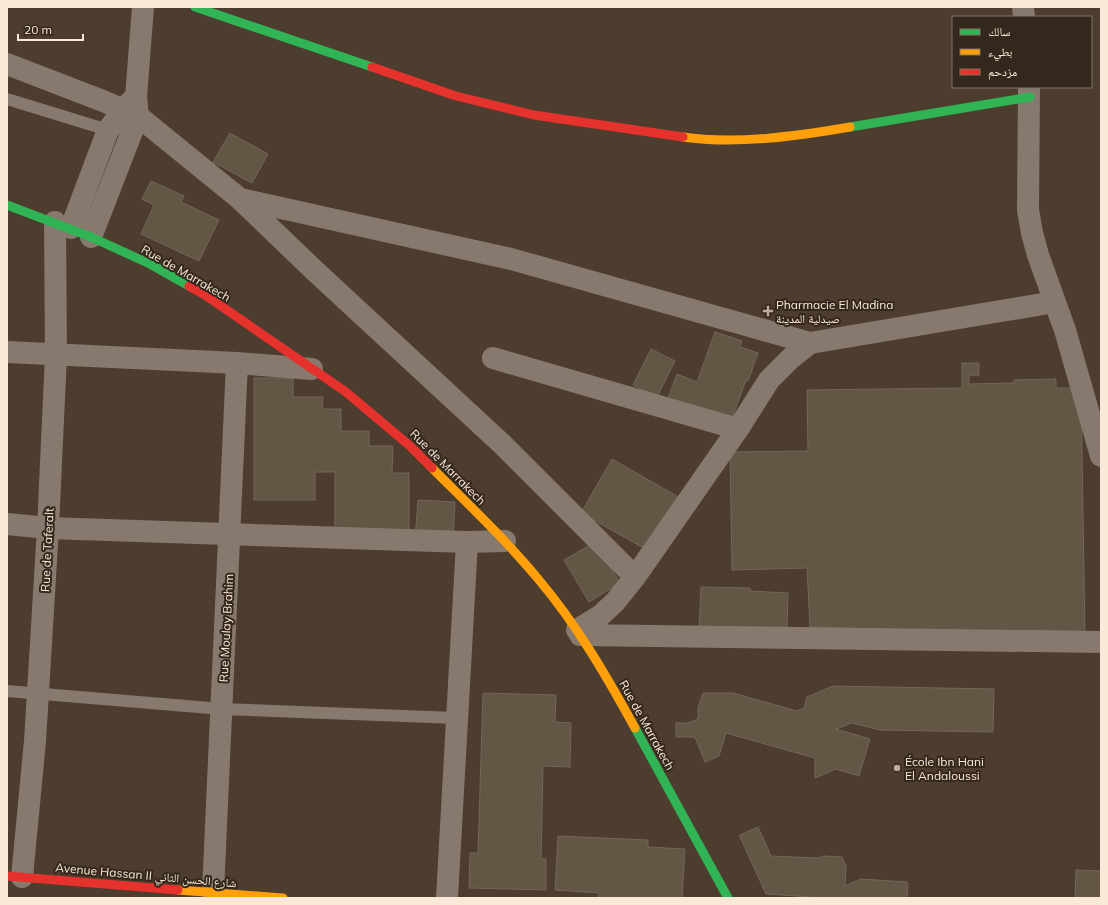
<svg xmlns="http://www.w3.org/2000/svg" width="1108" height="905" viewBox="0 0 1108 905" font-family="Mulish,'Noto Naskh Arabic',sans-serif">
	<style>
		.building { fill: #635644; stroke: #72675a }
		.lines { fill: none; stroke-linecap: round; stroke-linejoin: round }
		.lane { stroke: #87796d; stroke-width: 12 }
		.street { stroke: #87796d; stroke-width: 22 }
		.fast { stroke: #30b455; stroke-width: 9 }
		.slow { stroke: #ff9f0a; stroke-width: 9 }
		.jam { stroke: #e5322d; stroke-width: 9 }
		.poi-dot { fill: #bdac9c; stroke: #34271b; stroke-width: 1.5 }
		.labels { text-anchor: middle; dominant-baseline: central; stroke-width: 4; stroke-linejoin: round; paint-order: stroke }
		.street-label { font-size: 12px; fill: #fae8d8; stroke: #34271b }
		.poi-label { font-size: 12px; fill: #fae8d8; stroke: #34271b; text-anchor: start }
	</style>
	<rect width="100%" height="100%" fill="#4c3d2e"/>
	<path class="building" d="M230,133L268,154L252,183L213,162Z
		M151,181L184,196L181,202L219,220L199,261L141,234L154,205L142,199Z
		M715,332L742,341L740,347L758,353L748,381L746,380L731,421L668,398L677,374L697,382Z
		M651,349L675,361L657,397L633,385Z
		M962,363H979V375H969V384L1014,383V380L1056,379V388H1081L1085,636L810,627L807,568L732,570L730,452L808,451L807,390L962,388Z
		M254,378H293V397H323L322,409H341V431H369V446H393L392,473H409V537H335V472H315V500H254Z
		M612,459L680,498L649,551L581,513Z
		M418,500L455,502L453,541L415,539Z
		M595,542L620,583L589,602L564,560Z
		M701,587L750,588V591L788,593L787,630L699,631Z
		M833,686L994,689L993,732L880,730L852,723L836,729L870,739L859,776L836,769L815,778V758L726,733L719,756L705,762L695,737H676V723H688L698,719V708L703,693H733L797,711L804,708L807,697Z
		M483,693L556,695L555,722L571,723L570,767L543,766L541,859H546V890L469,888L470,853H478Z
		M758,827L771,856L819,858L824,856L842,857L846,866L845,886L861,879L907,882L908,884L907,898H812V897L766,894L740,837V835Z
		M558,836L648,840V847L685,849L682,898H598L599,893L555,890Z
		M1076,870L1101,871V898H1075Z"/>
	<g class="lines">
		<path class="lane" d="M7,99L108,130
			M7,691L222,709L456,718"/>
		<path class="street" d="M1023,7L1024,17
			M7,64L103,101L138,116L240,199L315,271L502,444L635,577
			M1029,87L1028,210L1032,233L1038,255L1065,330L1101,456
			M240,199L511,259L810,343L1055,302
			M71,228L108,130L124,109L133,99
			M91,237L138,116L136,97L143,7
			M7,352L237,363L312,369
			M493,358L738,429
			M7,524L48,528L467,542L505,541
			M577,630L600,616L615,602L635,577L738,429L769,380L791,358L810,343
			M580,635L1101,642
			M22,877L35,741L48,528L56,355L55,222
			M213,892L237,363
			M447,898L467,542"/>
		<path class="fast" d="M195,7L372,67
			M850,127L1030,97
			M7,205L91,237L150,264L189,286
			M635,728L728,898"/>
		<path class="slow" d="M683,137C736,145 797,136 850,127
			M432,468C469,505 506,540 539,580C577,625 607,677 635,728
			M178,890L283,898"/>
		<path class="jam" d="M372,67L456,96L534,115L683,137
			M189,286L205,295L346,392L410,446L432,468
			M7,876L178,890"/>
	</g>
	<g class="poi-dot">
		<path d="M766 305h4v4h4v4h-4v4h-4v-4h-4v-4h4z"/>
		<circle cx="897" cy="768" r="4"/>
	</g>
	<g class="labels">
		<g class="street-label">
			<text transform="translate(186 273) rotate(30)">Rue de Marrakech</text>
			<text transform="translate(448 467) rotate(45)">Rue de Marrakech</text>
			<text transform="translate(47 550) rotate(-87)">Rue de Taferalt</text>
			<text transform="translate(226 628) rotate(-87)">Rue Moulay Brahim</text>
			<text transform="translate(647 725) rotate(61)">Rue de Marrakech</text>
			<text transform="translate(146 875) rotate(5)">Avenue Hassan II شارع الحسن الثاني</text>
		</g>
		<g class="poi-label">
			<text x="776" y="304">Pharmacie El Madina<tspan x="776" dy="14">صيدلية المدينة</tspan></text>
			<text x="905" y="761">École Ibn Hani<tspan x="905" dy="14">El Andaloussi</tspan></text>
		</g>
	</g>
	<rect width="1108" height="905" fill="none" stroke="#fae8d8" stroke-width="16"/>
	<rect x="952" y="16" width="140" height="72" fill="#34271b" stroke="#837467"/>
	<rect x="960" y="29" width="20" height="6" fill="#30b455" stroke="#837467"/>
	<text x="988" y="36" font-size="12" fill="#fae8d8">سالك</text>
	<rect x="960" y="49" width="20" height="6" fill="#ff9f0a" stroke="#837467"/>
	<text x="988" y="56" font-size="12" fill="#fae8d8">بطيء</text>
	<rect x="960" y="69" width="20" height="6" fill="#e5322d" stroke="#837467"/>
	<text x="988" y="76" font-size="12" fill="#fae8d8">مزدحم</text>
	<path d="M18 34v6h65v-6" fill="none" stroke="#fae8d8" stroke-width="2"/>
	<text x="24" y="34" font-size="12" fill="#fae8d8" stroke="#34271b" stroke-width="3" paint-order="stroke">20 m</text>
</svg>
